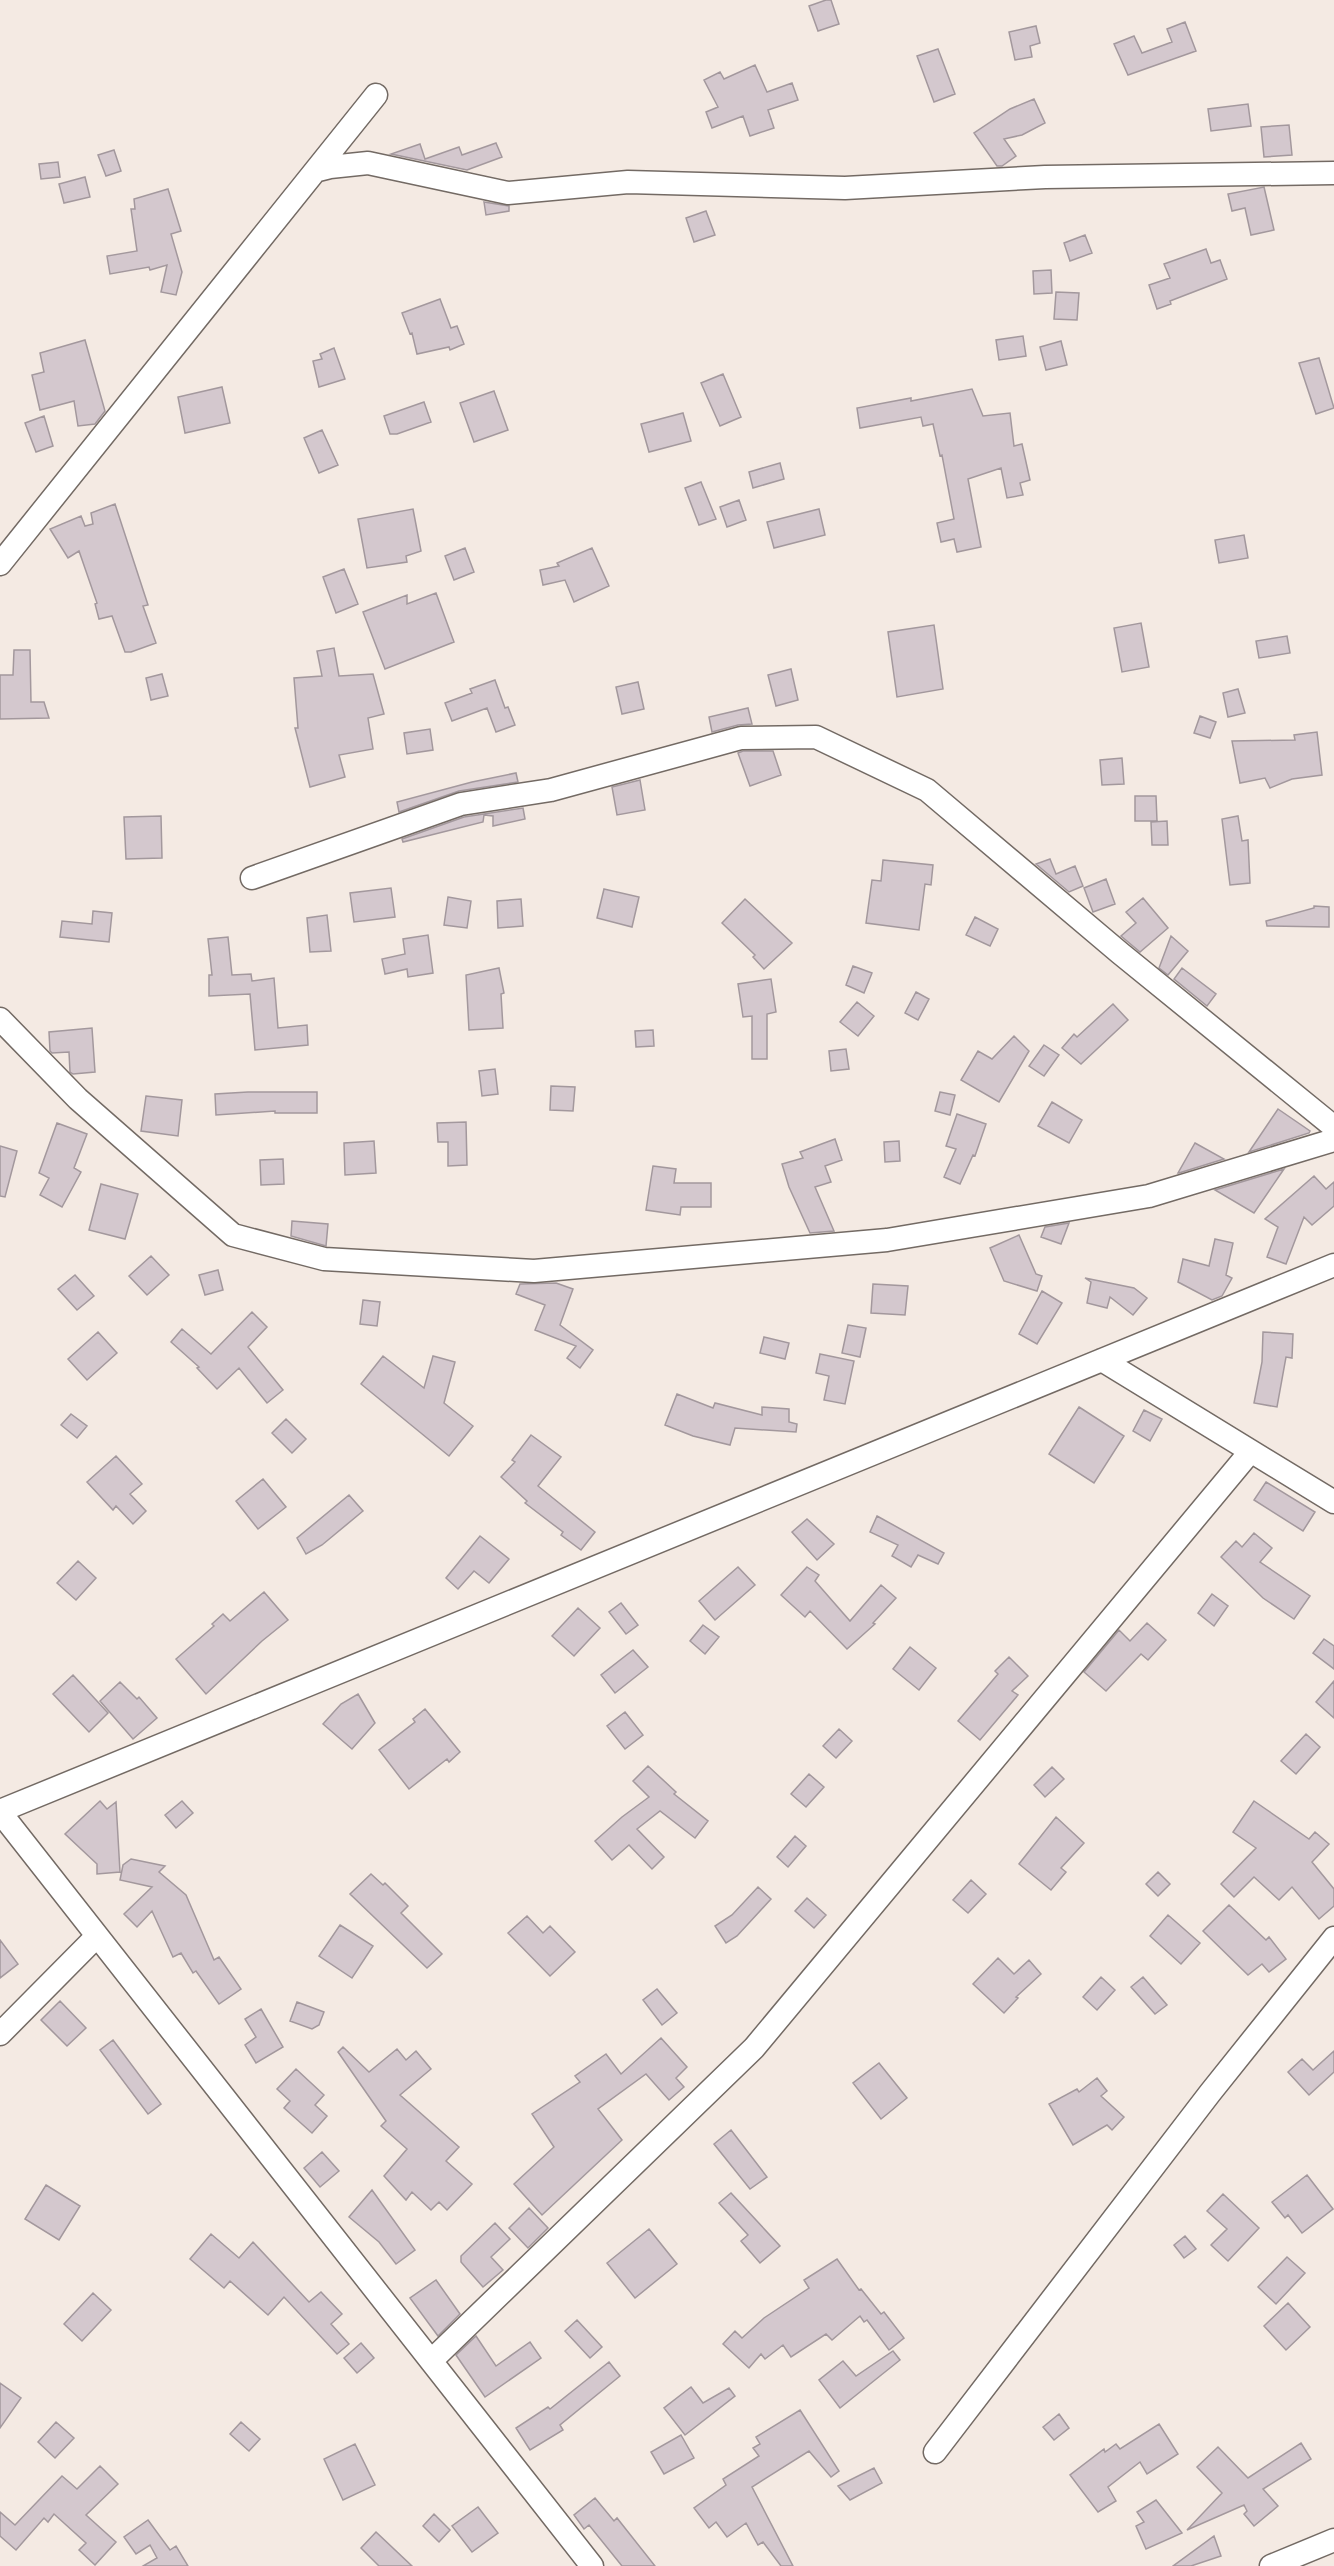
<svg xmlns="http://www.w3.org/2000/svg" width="1334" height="2566" viewBox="0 0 1334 2566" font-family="'Alegreya Sans',sans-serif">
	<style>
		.building { fill: #d4c8ce; stroke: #a3989d; stroke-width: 1.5 }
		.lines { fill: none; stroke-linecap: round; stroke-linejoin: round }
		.minor-casing { stroke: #736a64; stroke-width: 25 }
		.minor { stroke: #fff; stroke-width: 22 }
	</style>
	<rect width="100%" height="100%" fill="#f4eae3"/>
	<path class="building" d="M826,0H831L839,24L818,31L809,6Z
		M1185,22L1196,51L1128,75L1114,44L1134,36L1142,53L1172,42L1167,29Z
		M1036,26L1040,43L1030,46L1032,57L1015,60L1009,32Z
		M938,49L955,94L934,102L917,56Z
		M755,65L767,92L792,83L798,100L768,110L774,128L750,136L743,116L712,128L706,112L718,107L704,80L720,72L724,79Z
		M1034,99L1045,123L1022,135L1004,139L1016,156L1002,166H997L974,133L1010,109Z
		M1248,104L1251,126L1211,131L1208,109Z
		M1289,125L1292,155L1264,157L1261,127Z
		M496,143L502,157L467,170L391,154L420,144L425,159L459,147L462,155Z
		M114,150L121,171L106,176L98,155Z
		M58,162L60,177L41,179L39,164Z
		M85,177L90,197L64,203L59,184Z
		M1264,187L1274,230L1251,235L1245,208L1232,211L1228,194Z
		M168,189L181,231L171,234L182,272L176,295L161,292L167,265L150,270L149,267L110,274L107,256L137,251L131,209H135L134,199Z
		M484,202L509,206V211L486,215Z
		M706,211L715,235L694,242L686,218Z
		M1085,235L1092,253L1070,261L1064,243Z
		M1206,249L1211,263L1220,260L1227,279L1170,301L1171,304L1157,309L1149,285L1170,278L1164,264Z
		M1051,270L1052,293L1034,294L1033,271Z
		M1056,292L1079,293L1077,320L1054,319Z
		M440,299L451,328L457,326L464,344L450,350L449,347L417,354L412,333L410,334L402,313Z
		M1023,336L1026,356L999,360L996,340Z
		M85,340L105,411L95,424L78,426L74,401L40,410L32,375L44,372L40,353Z
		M1061,341L1067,365L1046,370L1040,347Z
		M334,348L345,379L319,387L313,361L322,359L320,354Z
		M1319,358L1334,408L1316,414L1299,363Z
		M723,374L741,417L720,426L701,383Z
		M222,387L230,423L185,433L178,397Z
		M972,389L983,416L1010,413L1014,446L1022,444L1030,480L1020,483L1023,495L1007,498L1001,468L968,479L981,547L957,552L954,539L941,542L937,523L954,519L942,455L940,456L933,424L923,426L921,417L860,428L857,408L911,398V401Z
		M494,391L508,430L474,442L460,403Z
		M424,402L431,422L397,434H390L384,416Z
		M683,413L691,441L649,452L641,424Z
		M44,416L53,446L36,452L25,423Z
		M322,430L338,465L319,473L304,438Z
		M780,463L784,479L753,488L749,472Z
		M701,482L716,519L699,525L685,488Z
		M739,500L746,520L727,527L720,507Z
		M115,504L148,605L143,606L156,643L131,652H125L112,616L99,619L95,604L97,603L79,551L68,558L50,529L81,516L85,526L93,524L91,513Z
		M413,509L421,551L406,556L407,562L367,568L358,519Z
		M819,509L825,535L774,548L767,522Z
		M1244,535L1248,558L1219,563L1215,540Z
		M465,548L474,572L454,580L445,556Z
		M592,548L609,586L574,602L565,580L543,585L540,570L559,566L557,563Z
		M344,569L358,604L336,613L323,577Z
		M436,593L454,642L385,669L363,612L407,595V604Z
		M1141,623L1149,667L1122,672L1114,628Z
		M934,625L943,689L897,697L888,632Z
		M1287,636L1290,653L1259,658L1256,641Z
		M334,648L339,676L373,674L384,714L368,718L373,749L339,755L345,777L310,787L295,728H298L294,678L322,676L317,651Z
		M14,650H30L31,702H44L49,718L0,719V675H13Z
		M791,669L798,700L776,706L768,675Z
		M162,674L168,696L151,700L146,678Z
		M495,680L505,708L508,707L515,725L496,732L487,708L452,721L445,703L472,693L470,689Z
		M638,682L644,709L622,714L616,687Z
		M1238,689L1245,713L1228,717L1223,693Z
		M748,708L752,724L738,725L712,732L709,717Z
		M1200,716L1216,722L1210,738L1194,733Z
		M430,729L433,750L407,754L404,733Z
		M1317,732L1322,775L1292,779L1270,788L1265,778L1240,783L1232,741L1295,740L1294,735Z
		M743,751H773L781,775L750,786L738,753Z
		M1122,758L1124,784L1102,785L1100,760Z
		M516,773L518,782L459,791L399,812L397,802L472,782Z
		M640,780L645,810L617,815L612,787Z
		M1135,796H1156L1157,821H1135Z
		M523,808L525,819L493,826V816L484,815L483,822L403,842L402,839L464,817Z
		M161,816L162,858L126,859L124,817Z
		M1238,816L1242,841L1248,840L1250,883L1230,885L1222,819Z
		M1167,821L1168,845H1152L1151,822Z
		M1050,859L1056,874L1075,866L1083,886L1069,892L1036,864Z
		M883,860L933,865L931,885L925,884L919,930L866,923L872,880L881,881Z
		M1106,879L1115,904L1093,912L1084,888Z
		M391,888L395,917L354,922L350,893Z
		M604,889L639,897L632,927L597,918Z
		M448,897L471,901L467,928L444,925Z
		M1143,898L1168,928L1140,952L1121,936L1136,923L1126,912Z
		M521,899L523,926L498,928L497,901Z
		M745,899L792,943L764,969L753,957L755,955L722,923Z
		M1314,906L1329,907V927L1267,926L1266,921L1314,908Z
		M93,911L112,913L109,942L60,937L62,921L92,924Z
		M327,915L331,951L310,952L307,918Z
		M975,917L998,929L990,946L966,935Z
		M428,935L433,973L408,977L407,969L385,974L382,959L405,954L403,939Z
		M1171,936L1188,951L1168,975L1159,968Z
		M228,937L232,975L251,974L252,981L274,978L278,1028L307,1025L308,1045L255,1050L250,994L209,996V975H212L208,939Z
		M853,966L872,973L864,993L846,985Z
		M499,968L504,993L501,994L503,1028L469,1030L466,975Z
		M1182,968L1216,994L1207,1006L1174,979Z
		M771,979L776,1012L767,1014V1059H752V1016L743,1017L738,984Z
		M916,992L929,999L918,1020L905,1013Z
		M857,1002L874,1016L858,1036L840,1022Z
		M1113,1004L1128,1020L1081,1064L1062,1048L1074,1034L1077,1037Z
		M92,1028L95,1072L73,1074L70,1072L69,1052L52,1053L50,1051L49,1032Z
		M653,1030L654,1046L636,1047L635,1031Z
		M1014,1036L1029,1051L999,1102L961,1080L978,1051L992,1059Z
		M1044,1045L1059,1055L1044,1076L1029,1066Z
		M846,1049L849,1069L831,1071L829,1051Z
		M495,1069L498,1094L482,1096L479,1071Z
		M551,1086L575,1087L573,1111L550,1110Z
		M248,1092H317V1113H275V1111L216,1115L215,1094Z
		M940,1092L955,1095L950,1115L935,1111Z
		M146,1096L182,1100L178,1136L141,1131Z
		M1052,1102L1082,1120L1069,1143L1038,1126Z
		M1278,1109L1310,1131L1309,1133L1249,1152Z
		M957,1114L986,1124L975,1156L973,1155L960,1184L944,1177L956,1149L946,1146Z
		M466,1122L467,1165L448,1166V1142H438L437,1123Z
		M57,1123L87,1134L74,1168L81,1172L62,1207L40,1195L49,1178L39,1173Z
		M835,1139L842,1160L825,1166L831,1182L815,1187L834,1231L810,1233L789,1187L782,1164L803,1158L800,1152Z
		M374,1141L376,1173L345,1175L344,1143Z
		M899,1141L900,1161L885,1162L884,1142Z
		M1195,1143L1224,1159L1179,1173H1178Z
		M0,1146L17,1151L5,1197L0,1196Z
		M283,1159L284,1184L261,1185L260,1160Z
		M653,1166L676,1169L674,1183H711V1207H681L680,1215L646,1210Z
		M1284,1169L1254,1213L1215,1190Z
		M1314,1176L1326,1189L1334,1182V1206L1312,1225L1304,1217L1286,1264L1267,1257L1278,1227L1265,1219Z
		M101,1184L138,1194L125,1239L89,1230Z
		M292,1221L328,1224L326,1246L291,1236Z
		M1069,1223L1061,1244L1041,1237L1045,1227Z
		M1019,1235L1036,1274L1042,1276L1037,1291L1004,1281L990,1248Z
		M1215,1239L1233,1243L1226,1275L1232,1278L1222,1296L1212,1300L1178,1282L1183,1259L1209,1266Z
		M151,1256L169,1275L147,1295L129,1276Z
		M218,1270L223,1290L205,1295L199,1275Z
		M75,1275L94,1296L77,1310L58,1289Z
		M1085,1278L1134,1288L1147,1298L1133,1315L1110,1297L1107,1308L1087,1303L1091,1282Z
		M556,1283L573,1289L560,1325L593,1350L580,1368L567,1358L576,1346L535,1330L545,1305L516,1294L520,1284Z
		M873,1284L908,1286L905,1315L871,1313Z
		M1042,1291L1062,1303L1037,1344L1019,1334Z
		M363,1300L380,1302L377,1326L360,1324Z
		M252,1312L267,1327L248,1347L283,1390L267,1403L239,1368L217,1389L197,1368L199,1367L171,1342L182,1329L211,1354Z
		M848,1325L866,1328L860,1357L842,1353Z
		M98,1332L117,1353L87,1380L68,1359Z
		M1263,1332L1293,1334L1292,1358L1286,1357L1277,1407L1254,1403L1262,1362Z
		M764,1337L789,1343L785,1359L760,1353Z
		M820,1354L854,1361L845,1404L824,1400L829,1376L816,1373Z
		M383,1356L424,1388L433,1356L455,1362L444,1403L473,1426L449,1456L361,1384Z
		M677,1394L713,1408L715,1403L762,1415V1407L789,1409V1422L797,1424L796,1432L735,1428L730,1445L693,1436L665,1425Z
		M1079,1407L1124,1436L1094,1483L1049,1454Z
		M1144,1410L1162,1419L1150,1441L1133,1431Z
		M71,1414L87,1426L77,1438L61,1425Z
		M286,1419L306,1439L292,1453L272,1433Z
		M531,1435L561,1457L538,1486L595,1532L581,1550L561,1535L563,1532L525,1503L527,1501L501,1477L515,1462L512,1460Z
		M116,1456L142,1484L130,1494L146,1511L133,1524L116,1506L113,1510L87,1482Z
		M263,1479L286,1507L258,1529L236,1501Z
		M1266,1482L1315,1512L1303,1531L1254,1500Z
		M349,1495L363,1511L322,1545L306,1554L297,1538Z
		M877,1516L944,1553L938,1564L918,1555L911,1567L892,1556L898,1545L870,1532Z
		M807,1519L834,1544L817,1560L792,1532Z
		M1254,1533L1272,1548L1260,1562L1310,1596L1294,1619L1263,1598L1221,1557L1236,1541L1242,1547Z
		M480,1536L509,1559L489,1583L474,1571L458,1589L446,1578Z
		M78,1561L96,1578L76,1600L57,1583Z
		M738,1567L755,1585L715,1620L699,1601Z
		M807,1567L819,1575L815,1581L850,1621L881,1585L896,1598L873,1623L875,1624L847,1649L810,1611L805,1617L781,1595Z
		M264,1592L288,1620L262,1641L206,1694L176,1659L214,1626L212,1624L223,1614L230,1621Z
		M1212,1594L1228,1606L1214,1626L1198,1613Z
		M621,1603L638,1625L626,1634L609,1612Z
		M578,1608L600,1628L574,1656L552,1636Z
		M1147,1623L1166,1640L1148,1660L1141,1654L1106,1691L1084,1672L1119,1630L1130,1641Z
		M703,1625L719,1637L705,1654L690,1641Z
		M1324,1639L1334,1646V1669L1313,1653Z
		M910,1647L936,1668L919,1690L893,1669Z
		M633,1650L648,1667L615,1693L601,1675Z
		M1009,1657L1028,1676L1012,1691L1018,1695L980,1740L958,1721L998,1674L995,1671Z
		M73,1675L108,1713L89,1732L53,1694Z
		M1334,1681V1718L1316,1702Z
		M120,1682L137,1699L139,1697L157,1718L133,1739L100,1701Z
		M358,1694L375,1723L352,1749L323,1724L341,1704Z
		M425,1709L460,1752L449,1762L447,1759L409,1789L379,1750L415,1722L413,1719Z
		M625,1712L643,1735L625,1749L607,1726Z
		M839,1729L852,1741L836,1758L823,1746Z
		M1306,1734L1320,1747L1296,1774L1281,1761Z
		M648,1766L676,1792L674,1794L708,1821L695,1838L660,1811L637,1829L664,1857L652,1869L629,1845L612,1860L595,1841L622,1817L649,1797L633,1781Z
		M1052,1767L1064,1779L1045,1797L1034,1785Z
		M809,1774L824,1787L806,1807L791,1794Z
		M100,1801L107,1809L116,1802L120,1872L97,1874V1864L65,1834Z
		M182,1801L193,1813L176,1828L165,1815Z
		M1254,1801L1309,1839L1315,1832L1329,1844L1312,1862L1334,1889V1906L1319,1919L1292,1887L1279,1900L1254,1877L1234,1897L1221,1884L1256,1848L1233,1832Z
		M1056,1817L1084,1843L1061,1868L1066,1872L1051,1890L1019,1864Z
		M795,1836L806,1846L788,1867L777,1857Z
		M131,1859L165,1866L159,1872L186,1895L214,1960L219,1957L241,1989L219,2004L196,1971L193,1973L181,1953L173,1957L152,1911L137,1927L124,1914L152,1887L120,1880L123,1865Z
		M1158,1872L1170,1884L1158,1896L1146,1884Z
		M371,1874L383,1885L385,1883L408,1906L401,1913L442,1954L427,1968L350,1894Z
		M971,1880L986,1894L968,1913L953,1900Z
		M758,1887L771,1899L737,1936L726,1943L715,1926L732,1915Z
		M807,1898L826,1915L814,1928L795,1911Z
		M1229,1905L1266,1940L1269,1937L1286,1959L1269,1972L1262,1964L1248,1975L1203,1931Z
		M1168,1915L1200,1943L1181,1964L1150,1936Z
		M527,1916L543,1933L550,1926L575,1952L550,1976L508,1933Z
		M340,1925L373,1946L352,1978L319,1956Z
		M0,1940L18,1964L0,1978Z
		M998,1958L1014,1974L1029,1960L1041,1974L1016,1997L1018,1998L1004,2013L973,1984Z
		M1101,1977L1115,1990L1097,2010L1083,1997Z
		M1143,1977L1167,2005L1155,2014L1131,1987Z
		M657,1989L677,2013L662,2025L643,2000Z
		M60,2001L86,2028L67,2046L41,2020Z
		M297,2002L324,2012L319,2025L312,2029L290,2021Z
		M261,2009L283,2047L256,2063L245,2045L256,2037L245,2019Z
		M661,2038L687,2067L676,2078L684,2087L669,2100L646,2074L598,2109L622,2140L542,2215L514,2184L554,2147L532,2114L580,2082L575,2076L606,2054L621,2074Z
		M113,2040L161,2104L148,2114L100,2050Z
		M343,2047L369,2072L397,2049L406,2060L416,2051L431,2069L400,2095L459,2147L446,2161L472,2184L447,2210L439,2202L431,2210L412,2192L406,2200L384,2176L407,2149L381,2126L386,2121L338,2052Z
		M1334,2051V2072L1309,2095L1288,2072L1302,2059L1313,2070Z
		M879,2063L907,2098L881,2119L853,2083Z
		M296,2069L324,2095L315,2105L327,2116L312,2133L284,2108L290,2101L277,2089Z
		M1097,2078L1107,2091L1101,2096L1124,2117L1112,2130L1107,2125L1073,2145L1049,2104L1077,2089L1079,2092Z
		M731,2130L767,2177L750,2189L714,2144Z
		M322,2152L339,2171L320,2187L304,2168Z
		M1307,2175L1333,2209L1302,2233L1288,2215L1285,2218L1272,2202Z
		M46,2185L80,2206L59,2240L25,2219Z
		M372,2190L415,2250L396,2264L379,2242L349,2217Z
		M731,2193L780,2246L760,2263L741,2241L748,2235L719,2203Z
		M1223,2194L1259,2228L1228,2261L1211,2245L1227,2229L1207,2211Z
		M529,2208L548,2228L528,2248L509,2228Z
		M495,2223L510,2239L491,2257L503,2270L483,2287L461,2262V2256Z
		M649,2229L677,2264L635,2298L607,2263Z
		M211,2234L239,2258L253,2242L309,2302L321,2292L342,2314L331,2324L349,2344L337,2354L284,2297L268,2315L230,2281L224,2288L190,2259Z
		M1185,2236L1196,2249L1184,2258L1174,2245Z
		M1287,2257L1305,2273L1276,2304L1258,2287Z
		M837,2259L859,2290L861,2289L881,2314L884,2312L904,2338L889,2350L867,2320L864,2322L860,2316L832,2340L826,2334L791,2357L783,2345L765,2359L761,2354L749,2368L723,2344L735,2331L742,2338L764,2318L809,2288L804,2280Z
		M436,2280L460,2314L438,2336L410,2298Z
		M93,2293L111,2310L82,2341L64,2324Z
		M1288,2303L1310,2327L1286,2350L1264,2326Z
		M577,2320L602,2347L590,2358L565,2331Z
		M476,2336L496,2366L530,2342L541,2358L485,2397L456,2355Z
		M361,2343L374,2358L357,2373L344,2358Z
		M893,2351L900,2360L840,2408L819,2380L843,2361L856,2376Z
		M609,2362L620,2376L560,2425L563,2430L530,2450L516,2428L548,2407L550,2409Z
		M0,2383L21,2398L0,2428Z
		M691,2387L703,2403L729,2388L735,2396L685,2435L664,2408Z
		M800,2410L839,2471L831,2477L809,2451L752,2487L793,2566H781L763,2542L758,2545L746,2523L727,2537L716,2522L709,2528L694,2508L726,2485L723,2479L759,2456L753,2448L760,2444L756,2437Z
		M1059,2414L1069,2428L1054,2440L1043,2427Z
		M56,2422L74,2438L55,2458L38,2442Z
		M241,2422L260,2439L249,2451L230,2434Z
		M1159,2424L1178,2454L1147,2474L1140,2462L1108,2487L1116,2501L1098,2512L1070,2475L1104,2449L1105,2452L1116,2444L1120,2449Z
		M681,2435L694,2458L664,2474L651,2452Z
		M1301,2443L1311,2459L1263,2489L1278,2506L1254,2526L1244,2514L1247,2511L1244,2505L1187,2530L1222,2493L1197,2467L1218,2447L1248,2478Z
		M355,2444L375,2485L343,2500L324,2459Z
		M100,2466L118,2484L86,2515L116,2542L95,2565L79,2550L86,2543L54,2514L48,2522L44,2518L16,2550L0,2536V2512L15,2525L62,2476L77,2489Z
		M874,2468L882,2483L850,2500L838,2486Z
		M595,2498L614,2521L617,2518L655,2566H622L589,2525L584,2529L574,2515Z
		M1156,2500L1182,2533L1146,2549L1136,2526L1144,2522L1137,2512Z
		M478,2507L498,2533L472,2552L452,2526Z
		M434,2514L450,2530L439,2542L423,2526Z
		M148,2520L170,2550L176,2546L188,2566H143L157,2558L150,2545L136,2554L124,2537Z
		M376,2532L412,2566H379L361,2548Z
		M1214,2536L1221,2556L1191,2566H1173Z"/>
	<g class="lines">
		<g class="minor-casing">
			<path id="minor" d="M318,170L330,167L368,163L508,193L628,182L845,188L1045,177L1334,173
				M0,564L376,95
				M252,878L461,804L551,790L741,738L816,737L927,790L1120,953L1334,1127
				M0,1019L78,1099L233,1235L324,1259L534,1271L887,1240L1149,1196L1334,1140
				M1102,1360L1334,1502
				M0,1811L1334,1265
				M0,1812L592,2566
				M0,2034L97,1936
				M431,2361L754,2048L1250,1452
				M935,2452L1210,2093L1334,1938
				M1271,2566L1334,2540"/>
		</g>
		<use href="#minor" class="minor"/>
	</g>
</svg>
